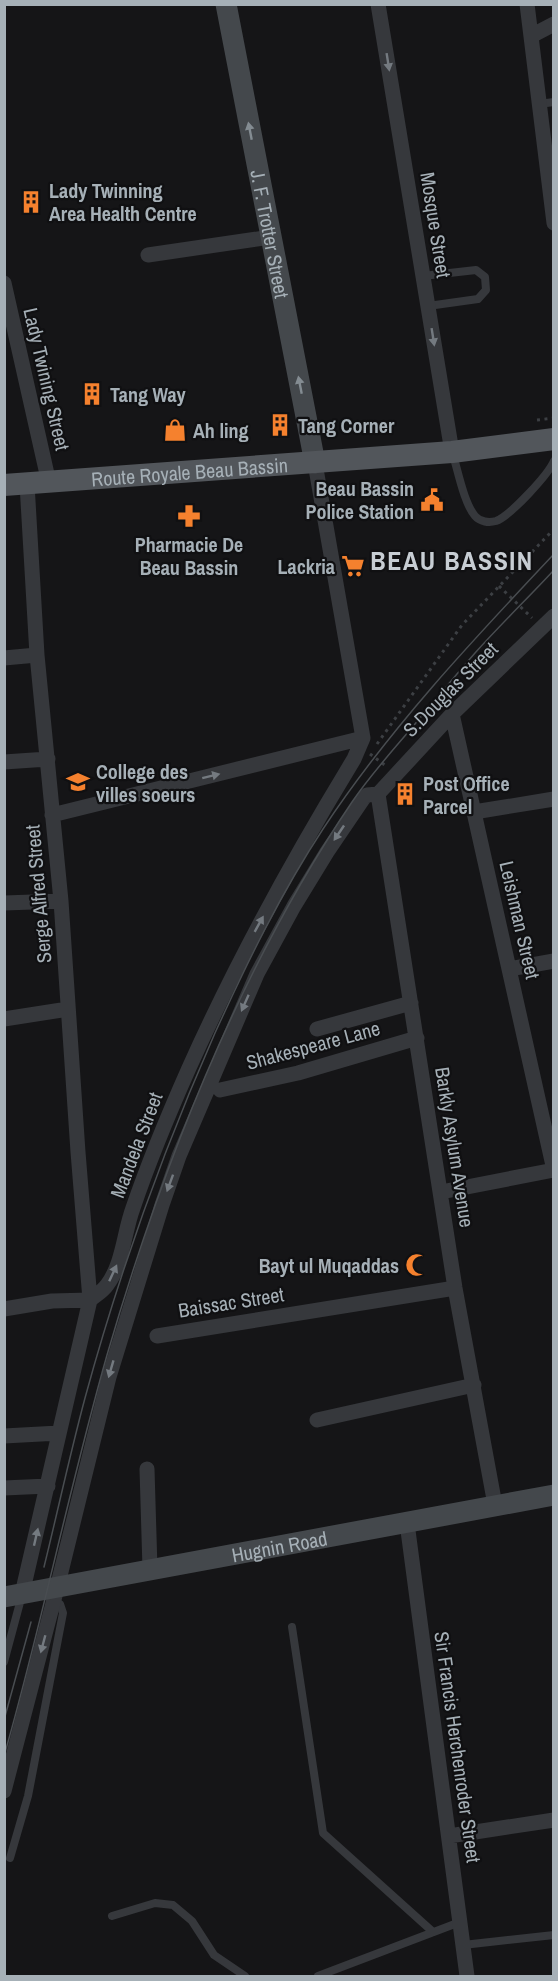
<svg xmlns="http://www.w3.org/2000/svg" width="558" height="1981" viewBox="0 0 558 1981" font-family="'Archivo Narrow',sans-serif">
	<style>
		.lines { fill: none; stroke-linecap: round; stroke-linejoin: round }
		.path { stroke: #3c3f43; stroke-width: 3; stroke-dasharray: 3 4.5; stroke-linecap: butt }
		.lane { stroke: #36383c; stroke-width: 8 }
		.street { stroke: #36383c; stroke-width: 15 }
		.secondary { stroke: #44484c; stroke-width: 21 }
		.primary { stroke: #52565b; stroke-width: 22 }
		.tram { stroke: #494d51; stroke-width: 1.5 }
		.oneway { fill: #747a80 }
		.oneway2 { fill: #848c92 }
		.labels { text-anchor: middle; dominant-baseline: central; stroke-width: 4.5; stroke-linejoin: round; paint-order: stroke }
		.poi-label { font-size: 20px; font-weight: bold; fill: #a6b0b7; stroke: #101012; text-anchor: start }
		.street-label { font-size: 20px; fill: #a6b0b7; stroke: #101012 }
		.district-label { font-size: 26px; font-weight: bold; letter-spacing: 1.5px; fill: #c7cdd3; stroke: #101012 }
	</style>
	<rect width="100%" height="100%" fill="#151517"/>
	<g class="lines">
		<path class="path" d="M537,420L554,418
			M499,586L532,618
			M377,744L462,625L554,529
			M370,754L386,766"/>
		<path class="lane" d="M539,104L554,102
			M423,276L476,270L485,277L486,290L478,299L428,306
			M453,455C458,471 464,503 475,516C480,522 489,523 496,521C510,516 548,475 554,461
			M292,1627L323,1833L433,1932
			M4,1662L22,1595
			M10,1858L28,1796L63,1613L60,1604L54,1601
			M112,1916L155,1903L173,1905L192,1921L214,1955L245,1976
			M463,1945L554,1935
			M318,1976L460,1922"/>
		<path class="street" d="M378,4L452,452
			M527,4L554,223
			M531,36L554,24
			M148,255L271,237
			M4,283L49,483
			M4,658L37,655
			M452,714L554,1170
			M4,762L48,759
			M378,794L455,1288L495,1505
			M378,794L452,714L554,616
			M474,812L554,799
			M52,815L363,738
			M4,903L61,901
			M509,969L554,961
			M4,1019L68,1009
			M317,1029L411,1003
			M220,1090L298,1073L417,1038
			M441,1192L554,1170
			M4,1309L52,1301L90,1300L78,1152L61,901L37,655L27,484
			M157,1336L455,1288
			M317,1420L474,1385
			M4,1436L59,1433
			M147,1469L150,1569
			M4,1488L48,1486
			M407,1523L467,1976
			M22,1594L90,1300C96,1295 103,1291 107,1285C123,1264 124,1232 133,1208C149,1161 169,1113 189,1068C237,961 293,859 354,759L363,738L315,463
			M4,1791L57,1588L109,1377L162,1205L179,1156L257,974L294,906L327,852L363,799L367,795L378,794
			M449,1836L554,1820"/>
		<g class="secondary">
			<path id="s1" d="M226,4L315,463"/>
			<path id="s2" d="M4,1597L554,1495"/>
		</g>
		<path class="primary" id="s3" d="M4,485L452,452L554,439"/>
		<path class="tram" d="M44,1567C58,1510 70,1454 85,1398C119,1273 163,1151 215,1033C247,963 281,893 323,829C389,729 472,641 554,554
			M4,1720L31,1622
			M4,1756C42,1624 69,1488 107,1355C162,1166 241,966 352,802C371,774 394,749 415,724C435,700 455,676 475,653C501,624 528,598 554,570"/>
	</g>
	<defs><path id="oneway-solid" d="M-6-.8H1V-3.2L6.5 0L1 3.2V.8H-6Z" transform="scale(1.5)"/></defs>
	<g class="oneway">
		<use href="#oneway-solid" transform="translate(388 62) rotate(81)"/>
		<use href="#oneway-solid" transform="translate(433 337) rotate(81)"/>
		<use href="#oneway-solid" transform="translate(211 776) rotate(-14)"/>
		<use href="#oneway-solid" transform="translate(339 833) rotate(124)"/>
		<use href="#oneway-solid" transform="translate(259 924) rotate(-61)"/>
		<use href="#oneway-solid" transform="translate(245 1003) rotate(114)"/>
		<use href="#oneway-solid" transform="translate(170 1183) rotate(110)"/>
		<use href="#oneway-solid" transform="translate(113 1273) rotate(-65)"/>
		<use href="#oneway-solid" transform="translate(111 1369) rotate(106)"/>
		<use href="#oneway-solid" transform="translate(36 1537) rotate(-77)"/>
		<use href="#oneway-solid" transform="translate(43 1644) rotate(105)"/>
	</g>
	<g class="oneway2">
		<use href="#oneway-solid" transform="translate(250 131) rotate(-101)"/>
		<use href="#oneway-solid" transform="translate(300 385) rotate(-101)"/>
	</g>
	<defs>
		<g id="building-bare" transform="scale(1.8)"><path d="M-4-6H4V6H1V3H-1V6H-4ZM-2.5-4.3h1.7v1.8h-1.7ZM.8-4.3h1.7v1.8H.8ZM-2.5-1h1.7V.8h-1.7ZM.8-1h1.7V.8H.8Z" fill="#f5812e" stroke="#101012" stroke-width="2.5" paint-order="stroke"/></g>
		<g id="shop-bare" transform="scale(1.8)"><path d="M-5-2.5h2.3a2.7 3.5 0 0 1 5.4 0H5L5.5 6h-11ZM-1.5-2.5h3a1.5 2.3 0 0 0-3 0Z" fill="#f5812e" stroke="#101012" stroke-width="2.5" paint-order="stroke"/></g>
		<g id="civic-bare" transform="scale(1.8)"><path d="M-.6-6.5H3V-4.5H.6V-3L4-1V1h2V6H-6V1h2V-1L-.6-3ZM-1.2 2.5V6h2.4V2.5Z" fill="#f5812e" stroke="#101012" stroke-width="2.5" paint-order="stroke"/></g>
		<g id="pharmacy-bare" transform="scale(1.8)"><path d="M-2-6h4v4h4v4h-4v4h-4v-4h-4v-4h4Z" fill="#f5812e" stroke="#101012" stroke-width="2.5" paint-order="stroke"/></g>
		<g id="supermarket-bare" transform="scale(1.8)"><path d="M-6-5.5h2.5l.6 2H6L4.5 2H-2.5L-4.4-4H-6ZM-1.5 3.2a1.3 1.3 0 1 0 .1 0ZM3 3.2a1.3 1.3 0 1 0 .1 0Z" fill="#f5812e" stroke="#101012" stroke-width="2.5" paint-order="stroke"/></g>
		<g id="school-bare" transform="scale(1.8)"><path d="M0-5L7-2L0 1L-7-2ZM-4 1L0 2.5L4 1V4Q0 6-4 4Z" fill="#f5812e" stroke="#101012" stroke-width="2.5" paint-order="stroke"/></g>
		<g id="mosque-bare" transform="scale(1.8)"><path d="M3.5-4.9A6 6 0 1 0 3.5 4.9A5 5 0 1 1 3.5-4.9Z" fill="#f5812e" stroke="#101012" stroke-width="2.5" paint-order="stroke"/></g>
	</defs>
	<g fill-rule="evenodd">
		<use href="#building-bare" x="31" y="202"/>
		<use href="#building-bare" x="92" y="394"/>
		<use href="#building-bare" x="280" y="425"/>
		<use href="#shop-bare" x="175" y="430"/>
		<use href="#civic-bare" x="432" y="500"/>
		<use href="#pharmacy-bare" x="189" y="516"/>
		<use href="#supermarket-bare" x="353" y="566"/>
		<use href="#school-bare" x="78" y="782"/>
		<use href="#building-bare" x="405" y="794"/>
		<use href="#mosque-bare" x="417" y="1265"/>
	</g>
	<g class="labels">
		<g class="poi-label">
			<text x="49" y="190">Lady Twinning<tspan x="49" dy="23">Area Health Centre</tspan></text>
			<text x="110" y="394">Tang Way</text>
			<text x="298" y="425">Tang Corner</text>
			<text x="193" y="430">Ah ling</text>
			<text x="414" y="488" text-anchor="end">Beau Bassin<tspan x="414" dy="23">Police Station</tspan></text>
			<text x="189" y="544" text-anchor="middle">Pharmacie De<tspan x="189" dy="23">Beau Bassin</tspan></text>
			<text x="335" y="566" text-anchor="end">Lackria</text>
			<text x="96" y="771">College des<tspan x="96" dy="23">villes soeurs</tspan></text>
			<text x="423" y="783">Post Office<tspan x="423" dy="23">Parcel</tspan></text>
			<text x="399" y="1265" text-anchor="end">Bayt ul Muqaddas</text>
		</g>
		<g class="street-label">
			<text transform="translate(436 225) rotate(81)">Mosque Street</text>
			<text stroke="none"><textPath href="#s1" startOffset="234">J. F. Trotter Street</textPath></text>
			<text transform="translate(47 379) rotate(77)">Lady Twining Street</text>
			<text stroke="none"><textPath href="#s3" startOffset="186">Route Royale Beau Bassin</textPath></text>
			<text transform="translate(450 689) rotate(-45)">S.Douglas Street</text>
			<text transform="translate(38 894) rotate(-95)">Serge Alfred Street</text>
			<text transform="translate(520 920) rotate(77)">Leishman Street</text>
			<text transform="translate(313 1045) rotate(-15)">Shakespeare Lane</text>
			<text transform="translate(136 1145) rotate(-69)">Mandela Street</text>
			<text transform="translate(455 1147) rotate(81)">Barkly Asylum Avenue</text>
			<text transform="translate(231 1302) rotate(-9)">Baissac Street</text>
			<text stroke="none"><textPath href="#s2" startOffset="280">Hugnin Road</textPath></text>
			<text transform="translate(458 1747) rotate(82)">Sir Francis Herchenroder Street</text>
		</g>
		<g class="district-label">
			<text x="452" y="560">BEAU BASSIN</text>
		</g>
	</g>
	<rect width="558" height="1981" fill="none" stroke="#a6b0b7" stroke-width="12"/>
</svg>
